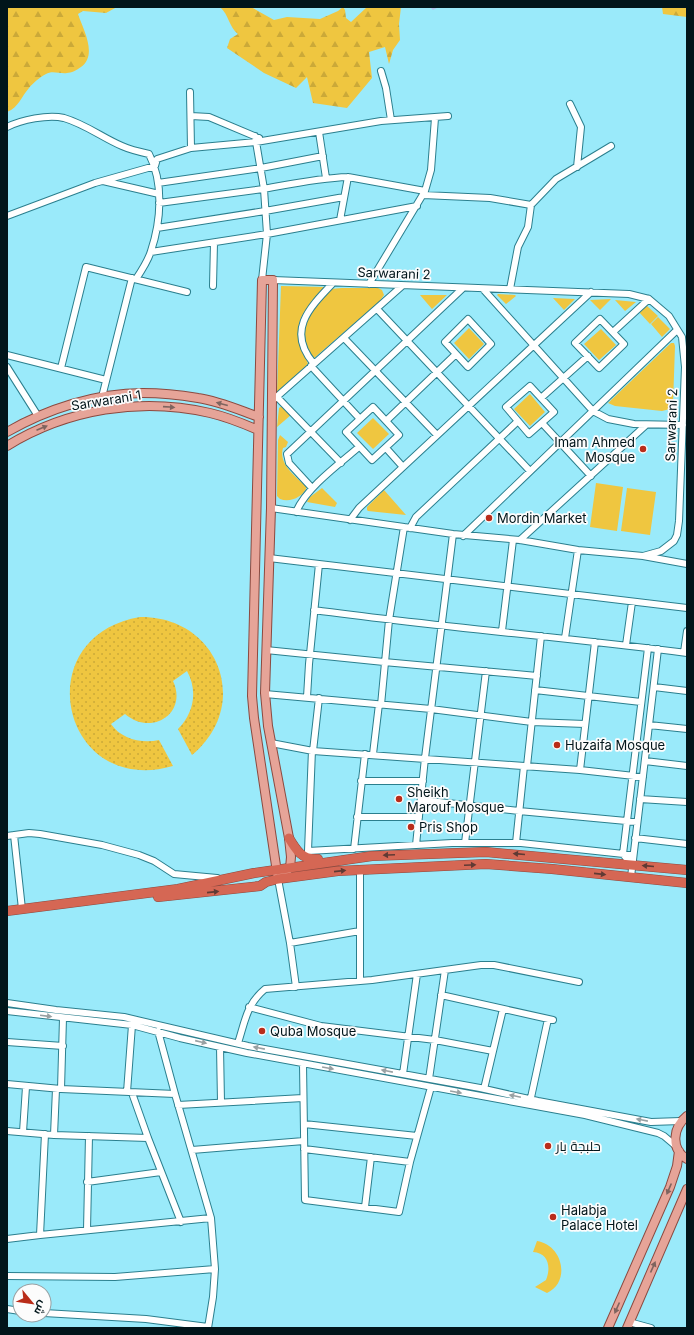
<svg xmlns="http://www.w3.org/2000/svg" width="694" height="1335" viewBox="0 0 694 1335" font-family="Inter,Cairo,sans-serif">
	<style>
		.green { fill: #efc640 }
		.forest { fill: url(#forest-firs) }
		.garden { fill: url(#garden-dots) }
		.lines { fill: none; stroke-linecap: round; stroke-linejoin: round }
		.stream { stroke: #b1bfeb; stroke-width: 1.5 }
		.minor-casing { stroke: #2b7f8e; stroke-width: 8 }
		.major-casing { stroke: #8b4a40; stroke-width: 10 }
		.highway-casing { stroke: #8b4a40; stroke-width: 10 }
		.minor { stroke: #fff; stroke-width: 6 }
		.major { stroke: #e6a498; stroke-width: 8 }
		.highway { stroke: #d56754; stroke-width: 9 }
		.oneway { fill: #7f645f }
		.oneway2 { fill: #603a34 }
		.oneway3 { fill: #99a1a3 }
		.poi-dot { fill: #b92c19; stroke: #fcfcfc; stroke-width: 1.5 }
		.labels { text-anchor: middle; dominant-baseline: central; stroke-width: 3.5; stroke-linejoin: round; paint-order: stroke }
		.street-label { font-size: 13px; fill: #01151a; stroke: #fcfcfc }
		.poi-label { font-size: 13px; fill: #01151a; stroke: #fcfcfc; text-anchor: start }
	</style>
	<defs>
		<pattern id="forest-firs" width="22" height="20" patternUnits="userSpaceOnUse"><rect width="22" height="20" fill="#efc640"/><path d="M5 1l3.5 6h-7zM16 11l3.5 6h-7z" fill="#cba938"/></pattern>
		<pattern id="garden-dots" width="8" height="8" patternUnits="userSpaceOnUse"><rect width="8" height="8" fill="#efc640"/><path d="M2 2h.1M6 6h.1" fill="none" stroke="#cba938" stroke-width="1.8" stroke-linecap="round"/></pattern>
	</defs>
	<rect width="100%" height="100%" fill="#9aeafa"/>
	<path class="green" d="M281,286L327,287C317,297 297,314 299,330C300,341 305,353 308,364L287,384L277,392Z
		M342,288H378L382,290L384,295L380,301L313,359L307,351L304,333L306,323L311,312L330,289Z
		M498,294L515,295L516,296L506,304L497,295Z
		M420,295H447L432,309Z
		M553,298L575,299L564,310Z
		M611,299L600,310L590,300Z
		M615,300L636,302L625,311Z
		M646,305L658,316L650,324L639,312Z
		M658,317L670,329L662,337L651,324Z
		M469,328L484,344L469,359L454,343Z
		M601,329L616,345L599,360L584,344Z
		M671,343H674L675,346L673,404L670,409L662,411L615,406L608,403Z
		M530,394L545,412L530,426L514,409Z
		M282,406L291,415L277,427L279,408Z
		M373,418L389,434L373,449L357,433Z
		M280,435L288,442L286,447L283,448C278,464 296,477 307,487C303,497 290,503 280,499L277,496L278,440Z
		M596,483L623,487L617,531L590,527Z
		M322,488L337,503L335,507L307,502L310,497Z
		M627,488L656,492L650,535L621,531Z
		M384,490L406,515L368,511L367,510V507Z
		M537,1241C563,1245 571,1282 547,1293L535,1287L546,1280C551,1268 549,1253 533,1252Z"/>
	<path class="forest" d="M7,7H117L106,13L83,11L78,14C83,29 98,55 81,67C77,70 71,73 67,73C60,74 52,70 46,74C40,77 33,83 29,88C21,97 19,107 7,112Z
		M220,7H251L274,20L287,17L320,19L338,11L343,7L345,10L346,18L351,22L367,7H401L399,24L400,40L393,50L389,64L385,47L369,52L372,78L347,108L313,103L307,77L296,88L264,73L227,48L230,39L238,34C229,27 229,15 220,7Z
		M662,7H687V17L663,14Z"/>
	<path class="garden" d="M140,617C218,616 253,704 192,755L178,729C194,713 198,691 187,671L173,681C188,713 152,737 125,714L111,724C121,739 142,744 159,740L173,766C61,798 26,636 140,617Z"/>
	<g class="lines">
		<path class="stream" d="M431,7L433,9L437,7"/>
		<g class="minor-casing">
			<path id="minor" d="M381,71L386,88L391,120
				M190,92L191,148
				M570,104L581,127L577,167
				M191,116L209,117L259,138
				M7,127C21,120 48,114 64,118C85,124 103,138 122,146C131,150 140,152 149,154C164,183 161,221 151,251C148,261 142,270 136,279
				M319,132L326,178
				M255,136L264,189L267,234L262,280
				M103,181L159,194
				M158,183L261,168L323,156
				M423,195L490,198L531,205
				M159,203C194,198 228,194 263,189C291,184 319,178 348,177L425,191
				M7,216L95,183L155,166L157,159L191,148L256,142L381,121L448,116
				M340,220L348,177
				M157,228L265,211L344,197
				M151,252L267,234L417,206
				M369,284L425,191L431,170L435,118
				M213,286L214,243
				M483,289L593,411L608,419L634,424L683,425
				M510,289L518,247L528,227L531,205L556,179L611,146
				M377,309L530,471
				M468,319L491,344L468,367L445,342Z
				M600,319L624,344L599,368L575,343Z
				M613,332L649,299
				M344,338L437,435
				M7,355L106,380
				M314,364C286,331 309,308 333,283
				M311,366L360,419
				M7,367L38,416
				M61,368L86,267L187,292
				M530,386L554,412L529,434L506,407Z
				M102,397L132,278
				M277,397L341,463
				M541,398L588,356
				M272,401L402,286
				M373,407L399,435L372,460L346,432Z
				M386,421L456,354
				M542,423L591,476
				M386,448L403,467
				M312,488L289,463L287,454L463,288
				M271,508L453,534L520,540L578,550L643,556L661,551L674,541L677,535L679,521L685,367L682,337L669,316L649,299L629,294L273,280
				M296,512C306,488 339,464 359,447
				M350,520L359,508L591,292
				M410,528L416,517L518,421
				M463,536L677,330
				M520,540L646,425
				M643,556L687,564
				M269,558L687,608
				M314,610C438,627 563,637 687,653
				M502,631L513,540
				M565,638L578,550
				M626,645L632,602
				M266,650L384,662L537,676
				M684,652L687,631
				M654,687L687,691
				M535,690L641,702
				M265,694L431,709L532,722L585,724
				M307,697L309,664L319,564
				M381,705L389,620L404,527
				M649,725L687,729
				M271,743L313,751L580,770L643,777
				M312,750L308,851L452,843H521L633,855
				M313,751L319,698
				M373,754L379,704
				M645,761L687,766
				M527,766L541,636
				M580,770L595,642
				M361,781H423
				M640,799L687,802
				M421,800L519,811L637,822
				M357,817H419
				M14,835L22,909
				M7,836L29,833L40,834L102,845L139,855L154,861L174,874L217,878
				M635,838L687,844
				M465,843L486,671
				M516,843L524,766
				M416,845L425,758L453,534
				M354,849L365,754
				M632,865L623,854L648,648
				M360,869V981
				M631,877L658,649
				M278,879L290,943L296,987
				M290,943L360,931
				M441,995L553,1020
				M7,1003L56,1010L124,1017L248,1046L480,1088L538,1101L651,1122L681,1121
				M249,1007L321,1026L435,1040L493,1051
				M7,1011L132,1025L180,1038L247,1053L585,1115L658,1133L664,1136L677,1147
				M158,1031L175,1094L211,1218L215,1269L213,1297L208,1328
				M7,1042L63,1046
				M238,1043C245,1022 246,1005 265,989L372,980L481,965H494L579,982
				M220,1047L221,1102
				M303,1064L305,1200L399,1212L410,1162L431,1087
				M403,1074L417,974
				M429,1079L445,970
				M7,1084L61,1089L175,1094
				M61,1089L63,1018
				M484,1089L503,1009
				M127,1092L132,1025
				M132,1093L148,1138L181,1222
				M530,1102L548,1019
				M178,1105L303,1098
				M304,1124L417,1136
				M7,1131L54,1135L148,1138
				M23,1132L26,1087
				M54,1135L56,1089
				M304,1149L410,1162
				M192,1150L304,1141
				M87,1182L161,1172
				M365,1207L371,1157
				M87,1230L89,1136
				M40,1235L45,1134
				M7,1239L40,1235L211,1218
				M7,1276L115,1277L215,1269
				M7,1309L20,1311
				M44,1313L146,1319L208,1327
				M629,1322L651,1328"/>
		</g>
		<g class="major-casing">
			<path id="major" d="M262,280H273L271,508L265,693L268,726L289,838L291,857L290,868L278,879L254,718L252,696Z
				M7,432C47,409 96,393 143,393C161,393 180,395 198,398C219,401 239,410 259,417
				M7,446C67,409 141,397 210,413C227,417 242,423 258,430
				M687,1116C673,1127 670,1149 687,1159
				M608,1328L670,1187L677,1166L679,1151
				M627,1328L687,1189"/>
		</g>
		<g class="highway-casing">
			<path id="highway" d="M289,838C296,850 302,860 318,859
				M158,897L260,886L266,882L278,879L338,871L486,864L552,869L687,883
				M7,911L178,889L254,873L372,856L486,852L687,870"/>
		</g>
		<use href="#minor" class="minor"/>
		<use href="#major" class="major"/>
		<use href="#highway" class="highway"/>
	</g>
	<defs><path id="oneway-solid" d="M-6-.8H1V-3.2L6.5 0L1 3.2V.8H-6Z"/></defs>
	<g class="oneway">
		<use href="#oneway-solid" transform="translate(222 404) rotate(-165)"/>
		<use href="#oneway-solid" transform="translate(169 407) rotate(4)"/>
		<use href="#oneway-solid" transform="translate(42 428) rotate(-23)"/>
		<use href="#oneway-solid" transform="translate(669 1189) rotate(113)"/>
		<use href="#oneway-solid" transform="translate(653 1267) rotate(-66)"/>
		<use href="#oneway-solid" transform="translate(617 1308) rotate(114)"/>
	</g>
	<g class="oneway2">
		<use href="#oneway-solid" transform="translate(519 854) rotate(-175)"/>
		<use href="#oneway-solid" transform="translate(389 855) rotate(178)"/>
		<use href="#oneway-solid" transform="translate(470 865) rotate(-2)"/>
		<use href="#oneway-solid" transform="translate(648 866) rotate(-175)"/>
		<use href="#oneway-solid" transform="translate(340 871) rotate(-6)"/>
		<use href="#oneway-solid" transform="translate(600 874) rotate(6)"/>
		<use href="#oneway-solid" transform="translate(213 892) rotate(-6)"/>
	</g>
	<g class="oneway3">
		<use href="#oneway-solid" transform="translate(46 1016) rotate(7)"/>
		<use href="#oneway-solid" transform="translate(201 1042) rotate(13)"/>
		<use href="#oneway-solid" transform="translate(259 1048) rotate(-169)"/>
		<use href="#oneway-solid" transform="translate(328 1068) rotate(10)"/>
		<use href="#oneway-solid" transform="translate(387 1071) rotate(-169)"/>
		<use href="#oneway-solid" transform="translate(456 1092) rotate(10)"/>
		<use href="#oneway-solid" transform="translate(515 1096) rotate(-168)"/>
		<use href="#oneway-solid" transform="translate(642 1120) rotate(-169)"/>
	</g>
	<g class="poi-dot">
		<circle cx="643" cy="449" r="4"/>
		<circle cx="489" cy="518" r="4"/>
		<circle cx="557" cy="745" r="4"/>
		<circle cx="399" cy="799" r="4"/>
		<circle cx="411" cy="827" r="4"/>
		<circle cx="262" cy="1031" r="4"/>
		<circle cx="548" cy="1146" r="4"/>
		<circle cx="553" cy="1217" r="4"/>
	</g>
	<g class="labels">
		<g class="street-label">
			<text transform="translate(394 273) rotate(2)">Sarwarani 2</text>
			<text transform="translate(106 400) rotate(-9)">Sarwarani 1</text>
			<text transform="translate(671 425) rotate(-88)">Sarwarani 2</text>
		</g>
		<g class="poi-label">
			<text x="635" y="442" text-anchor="end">Imam Ahmed<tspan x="635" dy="15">Mosque</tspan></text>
			<text x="497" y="518">Mordin Market</text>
			<text x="565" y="745">Huzaifa Mosque</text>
			<text x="407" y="792">Sheikh<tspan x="407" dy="15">Marouf Mosque</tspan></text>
			<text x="419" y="827">Pris Shop</text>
			<text x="270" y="1031">Quba Mosque</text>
			<text x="556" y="1146">حلبجة بار</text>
			<text x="561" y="1210">Halabja<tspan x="561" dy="15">Palace Hotel</tspan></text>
		</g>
	</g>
	<rect width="694" height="1335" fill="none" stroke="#01151a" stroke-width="16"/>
	<g transform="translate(32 1303) rotate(119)"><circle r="19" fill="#fcfcfc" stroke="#98a0a2"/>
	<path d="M0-3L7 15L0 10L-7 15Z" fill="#b92c19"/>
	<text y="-6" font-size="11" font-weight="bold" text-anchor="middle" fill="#01151a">ش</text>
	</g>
</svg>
